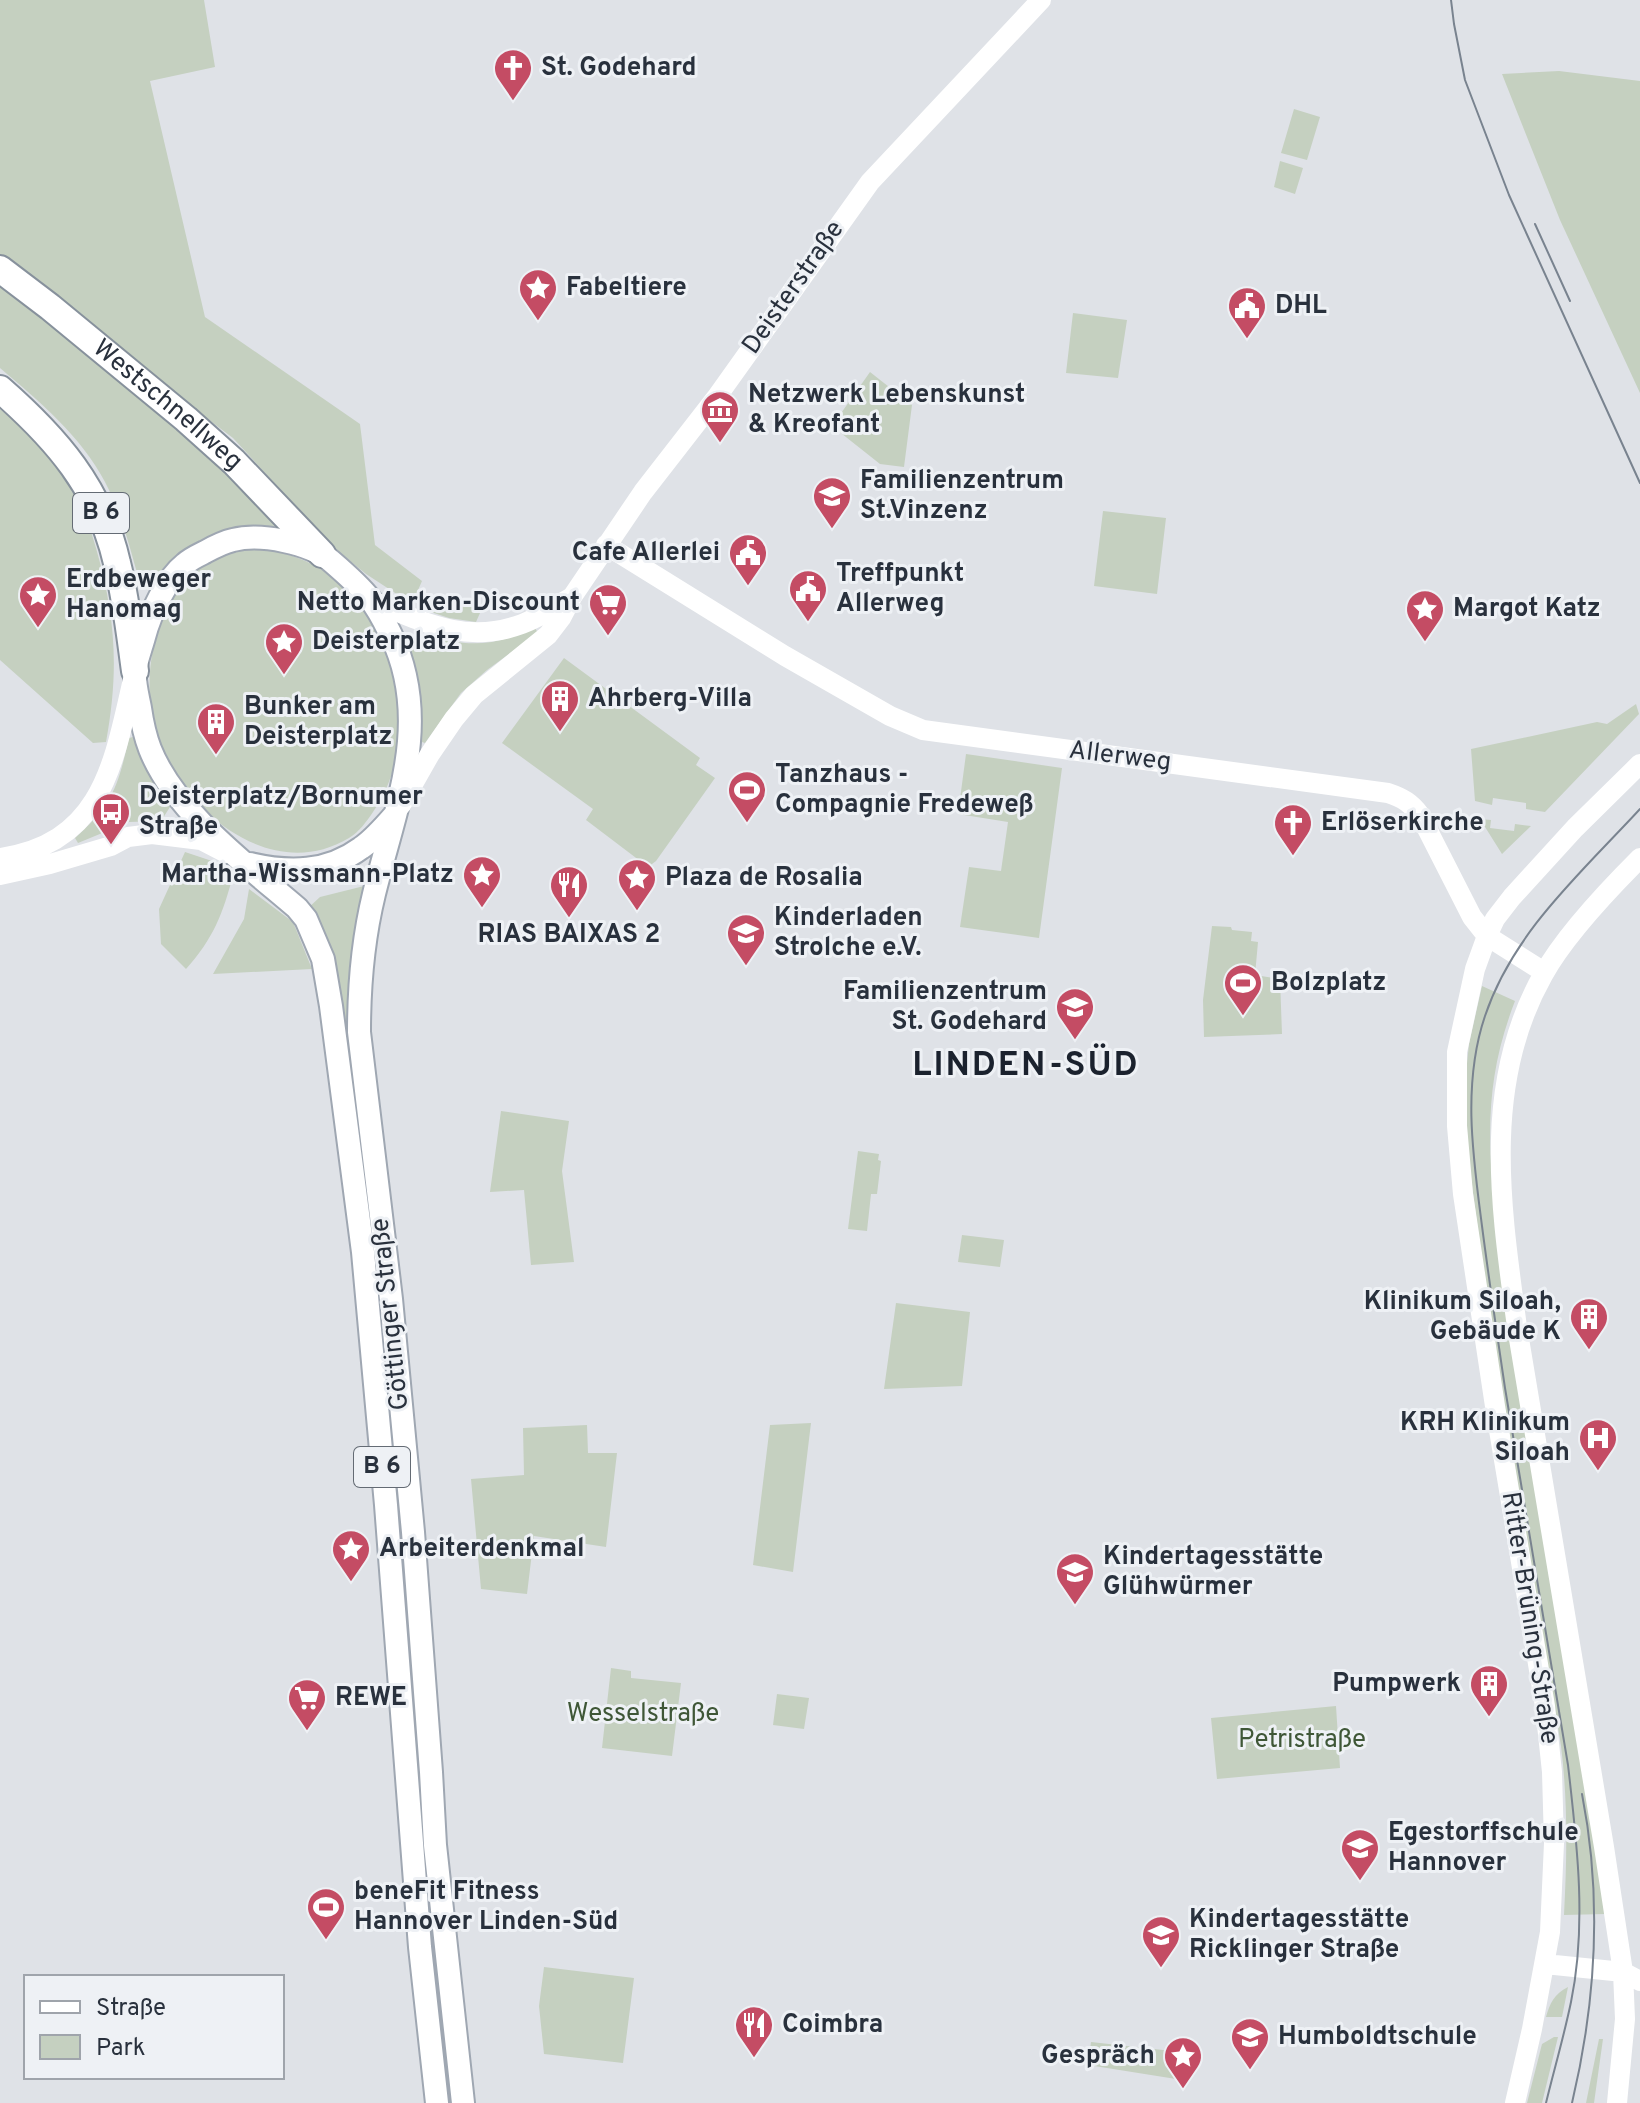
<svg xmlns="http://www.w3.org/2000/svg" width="1640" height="2103" viewBox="0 0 1640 2103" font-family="Overpass,sans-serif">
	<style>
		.green { fill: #c5d0c0 }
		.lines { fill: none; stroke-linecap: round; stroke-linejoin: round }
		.primary-casing { stroke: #9fa7b2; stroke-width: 26 }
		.highway-casing { stroke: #87919c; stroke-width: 30 }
		.secondary { stroke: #fff; stroke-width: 20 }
		.primary { stroke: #fff; stroke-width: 22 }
		.highway { stroke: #fff; stroke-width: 26 }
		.tram { stroke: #79838f; stroke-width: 2 }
		.labels { text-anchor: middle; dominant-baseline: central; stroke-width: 6; stroke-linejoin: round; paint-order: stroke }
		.shield { fill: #eef1f5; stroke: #646b74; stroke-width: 2 }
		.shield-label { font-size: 24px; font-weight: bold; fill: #29313d }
		.poi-label { font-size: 26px; font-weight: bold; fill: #29313d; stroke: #eef1f5; text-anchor: start }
		.street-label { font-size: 26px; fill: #29313d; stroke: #eef1f5 }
		.park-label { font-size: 26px; fill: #3f5737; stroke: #eef1f5 }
		.district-label { font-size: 34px; font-weight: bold; letter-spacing: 2px; fill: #1b222e; stroke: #eef1f5 }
	</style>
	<rect width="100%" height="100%" fill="#dfe2e7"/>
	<path class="green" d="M0,0H204L215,67L150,81L205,317L360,424L375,545L422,581L412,604L366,574L333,547L233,438L0,263Z
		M1559,71L1640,81V393L1560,220L1502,74Z
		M1294,109L1320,117L1307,160L1281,153Z
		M1280,161L1303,168L1295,194L1274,187Z
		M0,280L197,444L284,530C276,528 267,525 259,525C228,526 186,542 166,565C161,571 157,579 153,586L140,583C130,549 122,514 105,482C81,436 39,401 0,368Z
		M1073,313L1127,320L1118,378L1066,373Z
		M870,372L912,405L904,467L880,464L832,426Z
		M0,409C30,434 61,467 80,501C87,516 91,532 96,548C116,618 119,671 106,742L93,743L0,660Z
		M1103,511L1166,518L1157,594L1094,586Z
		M266,549C304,557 333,571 359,602C405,658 416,750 373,812C367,821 359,832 349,838C276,882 194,819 163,753C135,693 150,590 213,558C229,549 248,549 266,549Z
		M442,596L484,604L476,622L449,618L428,611L434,598Z
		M535,628L538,633L487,670L461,693L425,743L419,741C422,707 417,681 408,648L426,635C469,648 494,646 535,628Z
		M564,658L700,758L696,765L715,778L656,861L648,867L586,820L593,809L502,743Z
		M1636,704L1639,714L1545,812L1526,809V803L1493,798L1492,805L1475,801L1471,749L1597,722L1607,724Z
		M133,737L142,759L170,807L161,821L129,822L78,843L75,838C113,804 118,786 129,738Z
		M966,754L1062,768L1039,938L960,927L969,867L1001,871L1008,822L958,814Z
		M1480,819L1491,820L1490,828L1514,831L1515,824L1531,826L1502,854Z
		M185,852L212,861L233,875C223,914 213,939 186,969L161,944L159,909Z
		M368,885L350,1024L341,1025L307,909L320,897Z
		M249,889L293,922L312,969L213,974L244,919Z
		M1212,926L1231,927L1232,930L1252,932L1251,941L1258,942L1255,975L1280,979L1282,1034L1204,1037L1203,1000Z
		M1482,986L1515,1001C1486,1076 1487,1134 1495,1213L1606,1914L1564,1915C1567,1858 1568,1802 1561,1746L1488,1306L1469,1162L1465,1101L1466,1073L1469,1044Z
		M501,1111L569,1121L562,1171L574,1262L531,1265L524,1190L490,1192Z
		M858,1151L879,1154L878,1160L881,1161L877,1194H871L867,1231L848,1229Z
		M962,1235L1004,1240L1000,1267L958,1262Z
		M896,1303L970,1312L962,1386L884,1389Z
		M811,1423L793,1572L753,1565L770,1425Z
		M587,1425L588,1453H617L606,1547L534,1536L527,1594L481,1589L471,1479L524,1475L523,1428Z
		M611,1668L631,1671V1678L681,1683L672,1756L602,1748Z
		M777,1694L809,1698L804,1729L773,1725Z
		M1336,1706L1340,1768L1217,1779L1211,1718Z
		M544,1967L634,1978L623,2063L544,2054L539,2006Z
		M1568,1987L1562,2017H1546C1550,2003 1554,1994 1568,1987Z
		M1554,2037H1558L1542,2103H1527L1542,2044Z
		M1599,2039H1603L1594,2103H1586Z
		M1091,2042L1181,2052L1176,2079L1088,2065Z"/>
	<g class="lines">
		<g class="primary-casing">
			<path id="primary" d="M250,864C289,873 327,873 361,848C373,840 383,828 393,817
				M437,2103L420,1947L386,1505L363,1252L331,1006L323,959L306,919L297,908C247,865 175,812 150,749C145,736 142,722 140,708C138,697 134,683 135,672C136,661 141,648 144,637C150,614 166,579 185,564C190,559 199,555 205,552C214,547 224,542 233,540C261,533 310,543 331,561C345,573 359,585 370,599C379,610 385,623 391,635C433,722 395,808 374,894C363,939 359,986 359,1032L391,1299L413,1532L431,1772L435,1845L463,2103"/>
		</g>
		<g class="highway-casing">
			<g id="highway">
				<path id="s1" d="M0,269L50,307L186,419L234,462L322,554"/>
				<path d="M0,389C56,438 100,488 117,563C126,598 130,635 135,671"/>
			</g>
		</g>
		<path class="secondary" d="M606,545L785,656L890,716L923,730L1388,793C1403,798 1411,803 1420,815L1472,917L1487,936L1544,972
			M372,601C423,622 466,645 522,624C540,617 556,606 572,597
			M401,805L430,754L454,719L474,695L548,635L561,618L572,597L643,492L716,398L870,182L1041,0
			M0,858C104,843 114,761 134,675
			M0,875L50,864L111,846L128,837L152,834L201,840L226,853
			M1545,1964L1623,1972L1640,1981
			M1515,2103L1532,2029L1550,1932L1554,1843L1552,1772L1545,1706L1495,1406L1463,1194L1457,1126V1052L1475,969L1487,936L1495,919L1512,897L1575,828L1640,764
			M1617,2103L1625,2019L1623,1972L1604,1847L1517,1327C1501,1208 1481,1085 1543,975C1565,935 1608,890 1640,858"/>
		<use href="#primary" class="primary"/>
		<use href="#highway" class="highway"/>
		<path class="tram" d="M1451,0L1454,24L1465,80L1509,195L1640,483
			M1535,224L1570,301
			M1546,2103C1554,2070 1564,2036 1571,2002C1587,1925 1577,1843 1568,1765C1547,1640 1526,1514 1505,1388C1497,1334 1489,1280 1482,1226C1473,1157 1462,1084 1485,1016C1513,932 1581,873 1640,809
			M1572,2103C1596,2002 1602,1896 1582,1794"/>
	</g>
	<defs>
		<g id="church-pin" transform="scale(2)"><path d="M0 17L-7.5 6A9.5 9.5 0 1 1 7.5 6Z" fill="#c44c64" stroke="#eef1f5"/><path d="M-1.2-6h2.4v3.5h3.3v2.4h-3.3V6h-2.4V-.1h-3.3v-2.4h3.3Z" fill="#fff"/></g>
		<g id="sight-pin" transform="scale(2)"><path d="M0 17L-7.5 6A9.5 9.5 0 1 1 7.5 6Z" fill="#c44c64" stroke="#eef1f5"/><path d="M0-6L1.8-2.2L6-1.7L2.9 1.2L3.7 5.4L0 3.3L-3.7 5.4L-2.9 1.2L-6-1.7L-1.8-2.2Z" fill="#fff"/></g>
		<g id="civic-pin" transform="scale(2)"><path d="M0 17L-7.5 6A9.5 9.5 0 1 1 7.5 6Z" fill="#c44c64" stroke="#eef1f5"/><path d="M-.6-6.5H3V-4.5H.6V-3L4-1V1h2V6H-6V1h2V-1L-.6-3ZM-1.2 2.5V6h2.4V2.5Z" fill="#fff"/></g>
		<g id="museum-pin" transform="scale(2)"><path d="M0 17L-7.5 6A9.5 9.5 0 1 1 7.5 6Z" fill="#c44c64" stroke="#eef1f5"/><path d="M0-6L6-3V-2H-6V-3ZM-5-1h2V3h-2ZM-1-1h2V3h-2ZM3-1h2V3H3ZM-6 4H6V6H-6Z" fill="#fff"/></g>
		<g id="school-pin" transform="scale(2)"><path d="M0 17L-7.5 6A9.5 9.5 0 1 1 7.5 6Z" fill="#c44c64" stroke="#eef1f5"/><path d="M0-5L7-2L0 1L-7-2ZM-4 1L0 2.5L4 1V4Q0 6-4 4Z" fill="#fff"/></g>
		<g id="supermarket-pin" transform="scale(2)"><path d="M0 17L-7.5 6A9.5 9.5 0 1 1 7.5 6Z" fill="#c44c64" stroke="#eef1f5"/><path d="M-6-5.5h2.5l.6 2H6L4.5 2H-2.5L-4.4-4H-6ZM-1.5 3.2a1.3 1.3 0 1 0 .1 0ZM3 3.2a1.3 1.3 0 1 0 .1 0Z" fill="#fff"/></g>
		<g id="building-pin" transform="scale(2)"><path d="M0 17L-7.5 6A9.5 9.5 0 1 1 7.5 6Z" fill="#c44c64" stroke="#eef1f5"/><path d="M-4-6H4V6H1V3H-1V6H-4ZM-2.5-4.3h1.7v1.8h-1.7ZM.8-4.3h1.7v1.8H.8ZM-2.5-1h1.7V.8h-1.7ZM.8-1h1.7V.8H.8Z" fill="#fff"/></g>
		<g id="stadium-pin" transform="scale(2)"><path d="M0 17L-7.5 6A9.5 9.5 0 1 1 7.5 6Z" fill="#c44c64" stroke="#eef1f5"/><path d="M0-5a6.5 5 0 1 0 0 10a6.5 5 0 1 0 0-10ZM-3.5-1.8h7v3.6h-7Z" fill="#fff"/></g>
		<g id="bus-pin" transform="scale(2)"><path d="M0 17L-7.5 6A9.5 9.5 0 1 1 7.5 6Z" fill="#c44c64" stroke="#eef1f5"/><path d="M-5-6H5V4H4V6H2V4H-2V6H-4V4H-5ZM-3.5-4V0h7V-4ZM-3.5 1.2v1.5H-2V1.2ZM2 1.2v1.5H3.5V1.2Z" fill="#fff"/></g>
		<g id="restaurant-pin" transform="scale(2)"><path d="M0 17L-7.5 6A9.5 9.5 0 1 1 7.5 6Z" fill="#c44c64" stroke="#eef1f5"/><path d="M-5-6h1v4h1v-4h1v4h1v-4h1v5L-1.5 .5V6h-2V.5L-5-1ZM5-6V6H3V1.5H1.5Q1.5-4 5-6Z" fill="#fff"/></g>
		<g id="hospital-pin" transform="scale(2)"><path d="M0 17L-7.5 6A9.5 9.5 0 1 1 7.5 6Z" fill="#c44c64" stroke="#eef1f5"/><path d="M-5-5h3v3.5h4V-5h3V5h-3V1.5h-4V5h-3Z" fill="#fff"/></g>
	</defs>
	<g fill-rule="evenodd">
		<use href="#church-pin" x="513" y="68"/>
		<use href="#sight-pin" x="538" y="288"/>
		<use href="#civic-pin" x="1247" y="306"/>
		<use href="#museum-pin" x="720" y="410"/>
		<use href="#school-pin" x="832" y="496"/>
		<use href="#civic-pin" x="748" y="553"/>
		<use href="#civic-pin" x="808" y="589"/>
		<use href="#sight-pin" x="38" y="595"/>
		<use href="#supermarket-pin" x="608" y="603"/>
		<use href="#sight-pin" x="1425" y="609"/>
		<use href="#sight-pin" x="284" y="642"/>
		<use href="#building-pin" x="560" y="699"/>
		<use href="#building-pin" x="216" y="722"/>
		<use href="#stadium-pin" x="747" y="790"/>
		<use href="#bus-pin" x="111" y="812"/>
		<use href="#church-pin" x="1293" y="823"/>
		<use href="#sight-pin" x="482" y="875"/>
		<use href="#sight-pin" x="637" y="878"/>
		<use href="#restaurant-pin" x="569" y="885"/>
		<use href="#school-pin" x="746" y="933"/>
		<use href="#stadium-pin" x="1243" y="983"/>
		<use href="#school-pin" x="1075" y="1007"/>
		<use href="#building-pin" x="1589" y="1317"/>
		<use href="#hospital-pin" x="1598" y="1438"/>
		<use href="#sight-pin" x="351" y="1549"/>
		<use href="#school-pin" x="1075" y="1572"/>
		<use href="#building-pin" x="1489" y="1684"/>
		<use href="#supermarket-pin" x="307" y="1698"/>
		<use href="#school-pin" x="1360" y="1848"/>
		<use href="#stadium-pin" x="326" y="1907"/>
		<use href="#school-pin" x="1161" y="1935"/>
		<use href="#restaurant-pin" x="754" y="2025"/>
		<use href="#school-pin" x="1250" y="2037"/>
		<use href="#sight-pin" x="1183" y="2056"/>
	</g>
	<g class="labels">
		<g class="shield">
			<rect x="73" y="493" width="56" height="40" rx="6"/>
			<rect x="354" y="1447" width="56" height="40" rx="6"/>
		</g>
		<g class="shield-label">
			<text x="101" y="513">B 6</text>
			<text x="382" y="1467">B 6</text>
		</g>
		<g class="poi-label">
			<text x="541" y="68">St. Godehard</text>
			<text x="566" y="288">Fabeltiere</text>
			<text x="1275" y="306">DHL</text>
			<text x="748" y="395">Netzwerk Lebenskunst<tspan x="748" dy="30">&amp; Kreofant</tspan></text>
			<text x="860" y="481">Familienzentrum<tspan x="860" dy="30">St.Vinzenz</tspan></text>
			<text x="720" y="553" text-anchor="end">Cafe Allerlei</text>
			<text x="836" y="574">Treffpunkt<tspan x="836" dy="30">Allerweg</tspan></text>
			<text x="66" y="580">Erdbeweger<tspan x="66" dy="30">Hanomag</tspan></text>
			<text x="580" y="603" text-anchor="end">Netto Marken-Discount</text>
			<text x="1453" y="609">Margot Katz</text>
			<text x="312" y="642">Deisterplatz</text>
			<text x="588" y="699">Ahrberg-Villa</text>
			<text x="244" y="707">Bunker am<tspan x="244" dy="30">Deisterplatz</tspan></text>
			<text x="775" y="775">Tanzhaus -<tspan x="775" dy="30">Compagnie Fredeweß</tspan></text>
			<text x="139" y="797">Deisterplatz/Bornumer<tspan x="139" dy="30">Straße</tspan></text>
			<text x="1321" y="823">Erlöserkirche</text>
			<text x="454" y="875" text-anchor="end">Martha-Wissmann-Platz</text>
			<text x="665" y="878">Plaza de Rosalia</text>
			<text x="774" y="918">Kinderladen<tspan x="774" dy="30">Strolche e.V.</tspan></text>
			<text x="569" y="935" text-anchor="middle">RIAS BAIXAS 2</text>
			<text x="1271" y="983">Bolzplatz</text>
			<text x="1047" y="992" text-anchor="end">Familienzentrum<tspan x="1047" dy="30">St. Godehard</tspan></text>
			<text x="1561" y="1302" text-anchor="end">Klinikum Siloah,<tspan x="1561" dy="30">Gebäude K</tspan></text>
			<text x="1570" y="1423" text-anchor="end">KRH Klinikum<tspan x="1570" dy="30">Siloah</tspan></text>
			<text x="379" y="1549">Arbeiterdenkmal</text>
			<text x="1103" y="1557">Kindertagesstätte<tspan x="1103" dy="30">Glühwürmer</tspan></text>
			<text x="1461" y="1684" text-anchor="end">Pumpwerk</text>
			<text x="335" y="1698">REWE</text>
			<text x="1388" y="1833">Egestorffschule<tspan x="1388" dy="30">Hannover</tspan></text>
			<text x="354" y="1892">beneFit Fitness<tspan x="354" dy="30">Hannover Linden-Süd</tspan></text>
			<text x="1189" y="1920">Kindertagesstätte<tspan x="1189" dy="30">Ricklinger Straße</tspan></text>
			<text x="782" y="2025">Coimbra</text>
			<text x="1278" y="2037">Humboldtschule</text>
			<text x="1155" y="2056" text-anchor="end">Gespräch</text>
		</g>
		<g class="street-label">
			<text transform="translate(794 288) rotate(-55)">Deisterstraße</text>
			<text stroke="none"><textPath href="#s1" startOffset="216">Westschnellweg</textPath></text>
			<text transform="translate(1120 757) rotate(7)">Allerweg</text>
			<text transform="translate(391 1314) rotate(-96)">Göttinger Straße</text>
			<text transform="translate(1529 1618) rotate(81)">Ritter-Brüning-Straße</text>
		</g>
		<g class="park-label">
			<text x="643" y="1714">Wesselstraße</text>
			<text x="1302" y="1740">Petristraße</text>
		</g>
		<g class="district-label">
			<text x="1026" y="1066">LINDEN-SÜD</text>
		</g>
	</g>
	<rect x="24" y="1975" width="260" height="104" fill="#eef1f5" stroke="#9fa4ab" stroke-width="2"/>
	<rect x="40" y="2001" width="40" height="12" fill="#ffffff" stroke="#9fa4ab" stroke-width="2"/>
	<text x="96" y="2015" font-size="24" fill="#29313d">Straße</text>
	<rect x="40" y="2035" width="40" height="24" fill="#c5d0c0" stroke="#9fa4ab" stroke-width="2"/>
	<text x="96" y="2055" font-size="24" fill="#29313d">Park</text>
</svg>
